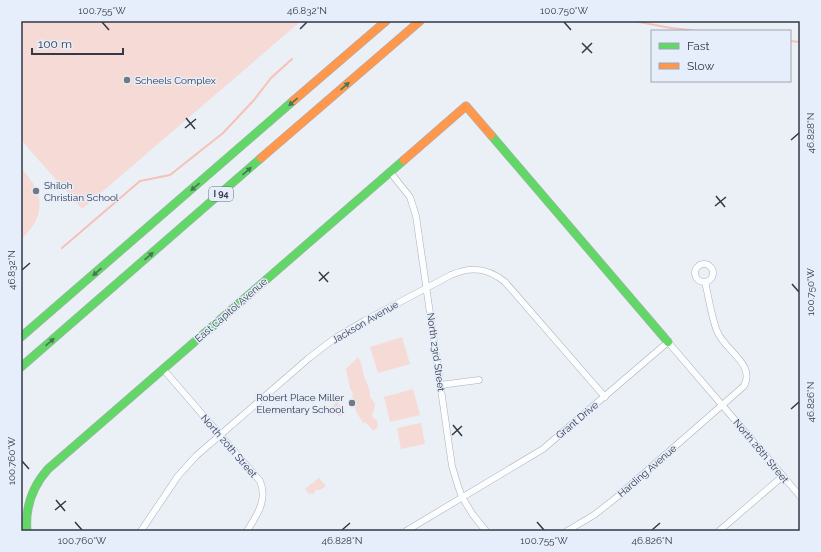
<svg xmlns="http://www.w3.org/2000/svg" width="821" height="552" viewBox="0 0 821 552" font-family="Raleway,sans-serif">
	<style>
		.green { fill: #f5dad6 }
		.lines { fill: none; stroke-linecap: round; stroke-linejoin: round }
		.stream { stroke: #f6c1b6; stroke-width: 2 }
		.street-casing { stroke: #abb0b8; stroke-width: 7 }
		.fast-casing { stroke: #abb0b8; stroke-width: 9 }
		.slow-casing { stroke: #abb0b8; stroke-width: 9 }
		.street { stroke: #fcfdfe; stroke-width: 6 }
		.fast { stroke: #63d668; stroke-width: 8 }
		.slow { stroke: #ff974d; stroke-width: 8 }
		.oneway { fill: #467854 }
		.ticks { fill: none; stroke: #333946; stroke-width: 1.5 }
		.poi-dot { fill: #737984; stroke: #e7eefb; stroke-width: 1.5 }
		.labels { text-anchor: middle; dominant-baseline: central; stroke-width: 3; stroke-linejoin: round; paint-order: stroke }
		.shield { fill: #e7eefb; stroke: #696f7c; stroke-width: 1 }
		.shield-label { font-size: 9px; font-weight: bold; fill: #333946 }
		.poi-label { font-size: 10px; fill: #333946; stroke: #e7eefb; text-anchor: start }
		.street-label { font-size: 10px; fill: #333946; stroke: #e7eefb }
		.neatline { fill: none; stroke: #333946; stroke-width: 1.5 }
		.ticks-label { font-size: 10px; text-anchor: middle; fill: #333946 }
	</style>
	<rect width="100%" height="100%" fill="#ebeff6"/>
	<path class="green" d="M21,21H301L82,209L21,140Z
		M21,168C26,175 33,181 36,189C45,208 36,226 21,239Z
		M402,337L410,364L378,373L370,347Z
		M358,357C362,363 362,369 364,376C366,383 371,389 370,397C377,405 376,405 372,414L373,418L377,420L378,426L374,431L365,422L363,423C361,419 358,415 356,411C354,405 356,402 352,396L353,394L350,388L346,369Z
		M413,389L420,415L390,422L384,397Z
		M337,402L346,412L339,417L331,407Z
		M421,423L425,444L401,449L397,428Z
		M319,478L326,486L320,490H316L313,494L308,493L305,489Z"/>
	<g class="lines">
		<path class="stream" d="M634,21L671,28L699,31
			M790,41L800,42
			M62,248L140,181L170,175L223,133L254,100L271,78L292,59"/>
		<g class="street-casing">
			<path id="street" d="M390,172L410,197L416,216L452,466L458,486L462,497L473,515L486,531
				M695 273a9 9 0 1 1 18 0a9 9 0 1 1-18 0Z
				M163,369L260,481C268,500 257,515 247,531
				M440,385L479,380
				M141,531L178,476L196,456L309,358L335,338L364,321L451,275C471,266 488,268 505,282L605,397
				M406,531L543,449L668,342L800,496
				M567,531L594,515L617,497L744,386C756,364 724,350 717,331C711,316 709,298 705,282
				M719,531L783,476"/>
		</g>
		<g class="fast-casing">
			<path id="fast" d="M491,135L668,342
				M21,337L293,101
				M21,367L261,158
				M27,531C25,507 32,487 48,469L404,160"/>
		</g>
		<g class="slow-casing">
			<path id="slow" d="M293,101L386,21
				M261,158L420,21
				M404,160L466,106L491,135"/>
		</g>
		<use href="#street" class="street"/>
		<use href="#fast" class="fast"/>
		<use href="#slow" class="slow"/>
	</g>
	<defs><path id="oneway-solid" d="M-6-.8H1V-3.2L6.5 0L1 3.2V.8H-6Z"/></defs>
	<g class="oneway">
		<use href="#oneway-solid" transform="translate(345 86) rotate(-41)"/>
		<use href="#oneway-solid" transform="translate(293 102) rotate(139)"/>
		<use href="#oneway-solid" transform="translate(247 171) rotate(-41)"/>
		<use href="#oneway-solid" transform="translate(195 187) rotate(139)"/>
		<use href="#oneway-solid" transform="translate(149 256) rotate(-41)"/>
		<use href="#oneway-solid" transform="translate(97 272) rotate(139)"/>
		<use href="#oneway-solid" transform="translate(50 342) rotate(-41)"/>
	</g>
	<path class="ticks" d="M102,22L109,30M564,22L571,30M300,29L307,22M582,43L592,53M582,53L592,43M186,118L195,129M185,128L196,119M791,140L799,133M716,196L725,207M715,206L726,197M22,270L30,263M319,272L328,282M319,281L329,272M792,284L799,292M791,409L799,402M453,425L462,436M452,435L462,426M22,461L29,469M56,500L65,511M55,510L66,501M75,522L82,530M537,522L544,530M342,530L350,523M652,530L660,523"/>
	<g class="poi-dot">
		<circle cx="127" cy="80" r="4"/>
		<circle cx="36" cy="191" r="4"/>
		<circle cx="352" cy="403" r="4"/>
	</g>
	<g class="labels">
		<rect class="shield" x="209" y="187" width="24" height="14" rx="3"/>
		<g class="shield-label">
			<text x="221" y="194">I 94</text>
		</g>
		<g class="poi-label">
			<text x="135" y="80">Scheels Complex</text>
			<text x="44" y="185">Shiloh<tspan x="44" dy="12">Christian School</tspan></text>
			<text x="344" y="397" text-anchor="end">Robert Place Miller<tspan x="344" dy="12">Elementary School</tspan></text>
		</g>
		<g class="street-label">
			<text transform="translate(231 310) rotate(-41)">East Capitol Avenue</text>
			<text transform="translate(365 322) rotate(-30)">Jackson Avenue</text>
			<text transform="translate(436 352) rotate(82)">North 23rd Street</text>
			<text transform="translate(577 420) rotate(-40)">Grant Drive</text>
			<text transform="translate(229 446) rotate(49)">North 20th Street</text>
			<text transform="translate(761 451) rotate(50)">North 26th Street</text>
			<text transform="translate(647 471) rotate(-41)">Harding Avenue</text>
		</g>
	</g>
	<rect width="821" height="552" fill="none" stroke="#e7eefb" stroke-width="44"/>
	<rect x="651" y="30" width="140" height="52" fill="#e7eefb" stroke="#9fa6b3"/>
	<rect x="659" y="43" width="20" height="6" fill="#63d668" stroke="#9fa6b3"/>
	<text x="687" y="50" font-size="12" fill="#333946">Fast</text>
	<rect x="659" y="63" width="20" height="6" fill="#ff974d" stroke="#9fa6b3"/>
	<text x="687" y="70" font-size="12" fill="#333946">Slow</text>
	<path d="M32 48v6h91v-6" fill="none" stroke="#333946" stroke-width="2"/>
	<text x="38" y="48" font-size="12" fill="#333946" stroke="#e7eefb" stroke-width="3" paint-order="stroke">100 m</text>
	<rect x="22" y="22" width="777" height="508" class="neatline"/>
	<g class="ticks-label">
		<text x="102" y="14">100.755°W</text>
		<text x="307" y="14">46.832°N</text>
		<text x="564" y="14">100.750°W</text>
		<text transform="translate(810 133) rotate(-90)" y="4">46.828°N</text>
		<text transform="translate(11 270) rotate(-90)" y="4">46.832°N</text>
		<text transform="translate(810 292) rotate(-90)" y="4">100.750°W</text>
		<text transform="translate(810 402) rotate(-90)" y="4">46.826°N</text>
		<text transform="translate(11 461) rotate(-90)" y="4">100.760°W</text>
		<text x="82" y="544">100.760°W</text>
		<text x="342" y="544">46.828°N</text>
		<text x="544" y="544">100.755°W</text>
		<text x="652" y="544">46.826°N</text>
	</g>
</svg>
